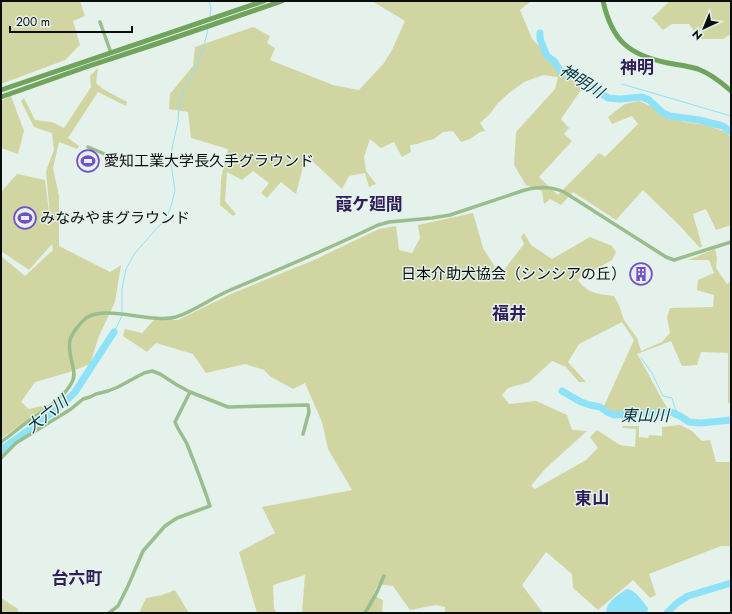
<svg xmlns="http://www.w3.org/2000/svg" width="732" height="614" viewBox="0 0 732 614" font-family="Jost,'Noto Sans JP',sans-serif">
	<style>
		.green { fill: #d1d5a2 }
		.water { fill: #8de2f7 }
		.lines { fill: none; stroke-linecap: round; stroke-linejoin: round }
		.stream { stroke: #8de2f7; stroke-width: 1 }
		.river { stroke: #8de2f7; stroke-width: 7 }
		.street { stroke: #9abd8d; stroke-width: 3.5 }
		.secondary { stroke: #70a35c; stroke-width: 5 }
		.labels { text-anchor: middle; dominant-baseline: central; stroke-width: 3; stroke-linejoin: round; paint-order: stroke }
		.poi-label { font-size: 15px; fill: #090d0b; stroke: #e5f1eb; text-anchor: start }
		.water-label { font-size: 16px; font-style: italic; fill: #003540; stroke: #e5f1eb }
		.quarter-label { font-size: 17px; font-weight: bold; fill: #301e58; stroke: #e5f1eb }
	</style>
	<rect width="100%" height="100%" fill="#e5f1eb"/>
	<path class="green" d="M1,1H80L85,16L73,21L80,45L65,60L1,84Z
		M372,1H531L520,10L532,39L583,87L561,119L569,128L564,134L572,141L539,177L558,195L599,153L605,157L638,124L632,116L612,124L608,117L625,104L639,101L655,108L662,116L684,122L706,125L726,132L731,138V225L716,230L706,209L693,214L702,246L700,248L679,225L643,190L616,220L573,192L561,205L550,199L544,204L542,191L526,185L514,165L516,132L555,89L558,77L543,75L524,82L509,93L497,104L490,114L480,123L485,131L480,132L470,139L461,142L453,131L443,132L434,139L426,141L417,144L410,145L411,152L402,157L394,142L381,148L370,139L364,157L366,171L376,184L369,187L365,173L349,176L342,189L306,155L296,194L281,182L267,198L261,193L269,183L253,171L242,180L227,172L225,201L236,214L233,216L220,205L221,179L228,149L191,138L188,112L169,109L170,94L193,66L195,47L253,27L270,36L267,43L275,48L270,60L333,85L359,90L384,63L392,50L405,21Z
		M666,1H731V34L723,39H700L689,24H672L663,30L652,18L668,3Z
		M98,68L96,83L103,89L127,102L126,106L98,92L68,138L79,146L77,149L59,142L53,168L59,196V246L110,272L121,265L115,302L99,336L90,364L70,372L35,382L21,402L29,409L41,406L44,408L2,438L1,434V256L25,276L53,250L52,244L29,270L1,251V192L17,174L45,180L51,227L46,171L54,150L52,133L34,127L21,101L24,98L35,120L52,122L64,128L91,87L90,76Z
		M11,96L24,131L18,154L1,148V101Z
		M473,213L483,248L500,275L524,244L521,237L524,233L531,245L552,259L590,237L612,246L616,252L612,260L596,269L583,274L578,280C588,294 599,294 614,296L619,305L624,320L637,338L641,351L662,342L667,336L670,333L667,318L670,308L713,307L714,295L697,290L698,280L714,273L709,260H688L715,249L717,258L716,268L727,284L731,281V403H728V353L701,352L697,365L682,366L671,341L637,354C648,372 657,392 668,409L613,412L604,406L634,340L622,322L579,344L568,362L586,382H579L566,367L552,361L529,382L508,388L502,395L509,404L536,401L567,415L572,430L587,431L545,469L531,486L535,489L586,460L598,448L590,437L597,430L620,445L635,447L636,429L622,428L623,426H639V437L648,438L649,435L662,436V427L680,425L692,431L702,441L710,440L716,462H731V546H721L649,574L656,595L650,598L633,580L598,610L573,588L572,574L546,552L522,585L543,613H445V607L436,605L410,610L393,586L378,584L373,595L383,600L382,613H302L305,575L273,585L274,609L277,613H257L239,552L275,533L262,507L352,490L328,449L322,422L305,383L293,389L271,377L264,370L245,364L206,373L193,354L156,343L147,352L123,336L125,329L142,333L154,320H178L231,294L314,260L379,229L396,226L399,250L412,253L420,238L418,225Z
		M175,590L189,613H139L146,598L162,595Z
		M1,598L18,609V613H1Z"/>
	<path class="water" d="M627,589C637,591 642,601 648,608L647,613H606C606,602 619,594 627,589Z"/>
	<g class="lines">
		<path class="stream" d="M209,1L211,8L210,16
			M622,84L731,116
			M122,313V289L126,269L135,253L167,217L172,203L175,190L171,164L172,148L178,122L179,105L184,90L197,65L203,50L208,29
			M114,332L122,316
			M641,358L652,373L663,396L672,398C674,405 675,410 680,416"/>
		<path class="river" d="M540,33V39L547,56L554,61L560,70L566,74L575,76L608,98L620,99L642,97L649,100L663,113L670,116L699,120L723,126L731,132
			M562,391L581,402L590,405L600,407L607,412L614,415L671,412L680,416L689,422L701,423L731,420
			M1,450C25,431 54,415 75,392L114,332
			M667,613L677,603L688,596L731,583"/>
		<path class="street" d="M100,22L111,53
			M88,147L119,160
			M1,442C11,435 20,427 30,420C45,410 64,398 72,382C75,377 74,372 73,367C71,358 68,348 70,340C72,333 81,322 86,318C106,304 151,324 176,317C194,311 210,299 228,291C278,270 328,249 378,225L389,222L432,218L450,215L525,190C539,187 551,186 564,192L666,257L674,260L731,242
			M1,458L16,443L71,409L83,399L90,397L96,394L108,391L118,387L144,373L152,371L160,374L177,385L190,392L228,407L308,405L309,412L303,434
			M109,613L118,606L128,586L143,551L165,526L177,518L210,506C203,485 195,464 187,444C183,436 178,430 175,422L190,392
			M365,613L376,594L384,576"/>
		<path class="secondary" d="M603,1C612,41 629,55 668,63C678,65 688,66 698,69C711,74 721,82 731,91
			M1,90L264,1
			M1,97L86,67L156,44L282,1"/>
	</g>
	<defs>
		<g id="stadium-ring" transform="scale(1.15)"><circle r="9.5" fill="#e5f1eb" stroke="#744fc8" stroke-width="1.5"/><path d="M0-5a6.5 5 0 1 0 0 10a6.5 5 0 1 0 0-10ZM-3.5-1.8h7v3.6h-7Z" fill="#744fc8"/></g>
		<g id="building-ring" transform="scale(1.15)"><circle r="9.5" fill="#e5f1eb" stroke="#744fc8" stroke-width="1.5"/><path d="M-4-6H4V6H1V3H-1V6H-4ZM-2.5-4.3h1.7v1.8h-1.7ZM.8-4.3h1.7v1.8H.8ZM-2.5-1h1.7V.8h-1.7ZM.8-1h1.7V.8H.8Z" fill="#744fc8"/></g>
	</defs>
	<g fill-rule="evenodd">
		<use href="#stadium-ring" x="88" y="161"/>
		<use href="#stadium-ring" x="25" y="218"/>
		<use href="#building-ring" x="641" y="274"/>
	</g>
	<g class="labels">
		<g class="poi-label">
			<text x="104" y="161">愛知工業大学長久手グラウンド</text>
			<text x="40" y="218">みなみやまグラウンド</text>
			<text x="626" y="274" text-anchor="end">日本介助犬協会（シンシアの丘）</text>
		</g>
		<g class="water-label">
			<text transform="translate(582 81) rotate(32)">神明川</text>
			<text transform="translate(47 414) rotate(-39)">大六川</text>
			<text x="645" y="415">東山川</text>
		</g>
		<g class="quarter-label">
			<text x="637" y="67">神明</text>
			<text x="369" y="204">葭ケ廻間</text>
			<text x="509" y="313">福井</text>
			<text x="592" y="498">東山</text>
			<text x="77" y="578">台六町</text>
		</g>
	</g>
	<rect width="732" height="614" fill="none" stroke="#090d0b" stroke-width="4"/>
	<g transform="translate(704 28) rotate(224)" stroke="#e5f1eb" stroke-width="3" paint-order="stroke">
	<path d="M0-3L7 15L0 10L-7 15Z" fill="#090d0b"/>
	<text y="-6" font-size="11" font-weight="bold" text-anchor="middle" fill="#090d0b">N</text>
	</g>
	<path d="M10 26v6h122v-6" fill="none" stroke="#090d0b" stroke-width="2"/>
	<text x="16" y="26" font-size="12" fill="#090d0b" stroke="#e5f1eb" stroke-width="3" paint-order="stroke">200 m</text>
</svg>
